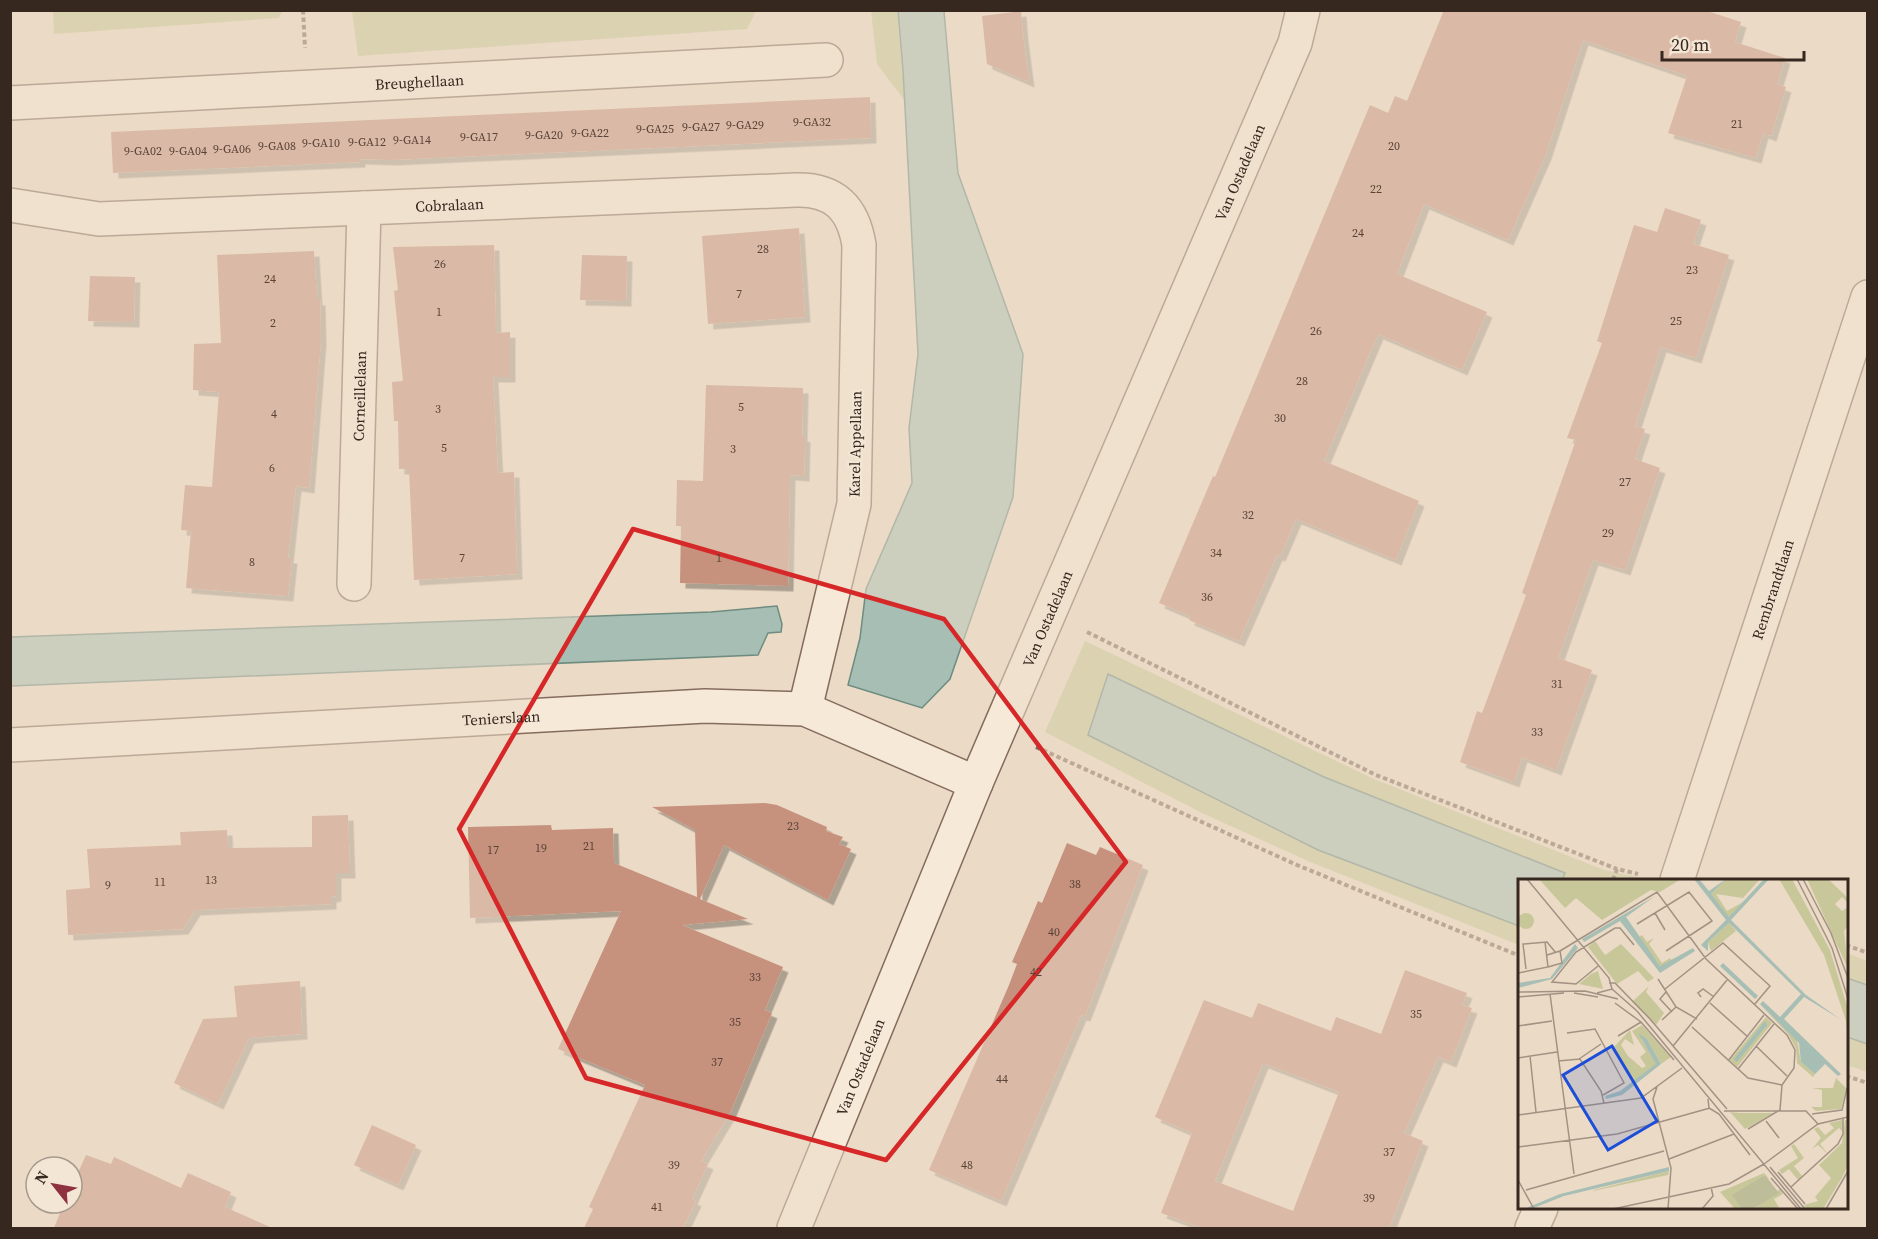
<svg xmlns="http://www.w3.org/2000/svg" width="1878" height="1239" viewBox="0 0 1878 1239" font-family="'Source Serif 4',serif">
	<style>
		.green { fill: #c8c79a }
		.water { fill: #a7beb4; stroke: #6e8c80; stroke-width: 1.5 }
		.building { fill: #c6927e; fill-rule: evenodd; filter: url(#shadow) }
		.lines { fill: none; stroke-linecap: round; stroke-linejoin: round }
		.minor-casing { stroke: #846c5d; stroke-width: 36 }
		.path { stroke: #846c5d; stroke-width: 4; stroke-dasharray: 4.5 3; stroke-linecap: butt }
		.minor { stroke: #f6e9d8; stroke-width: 33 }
		.marked { fill: none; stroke: #d62828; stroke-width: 4.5; stroke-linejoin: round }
		.labels { text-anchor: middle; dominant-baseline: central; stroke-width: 4.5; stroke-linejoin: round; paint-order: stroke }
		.number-label { font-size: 12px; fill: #5a4237 }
		.street-label { font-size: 15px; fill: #36271f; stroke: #f3e6d5 }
		.inset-road { fill: none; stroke: #a39283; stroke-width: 1.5 }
		.view { fill: #1d4ed8; fill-opacity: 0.15; stroke: #1d4ed8; stroke-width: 3 }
		.inset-edge { fill: none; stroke: #36271f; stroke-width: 3 }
	</style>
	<defs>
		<filter id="shadow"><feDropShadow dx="5.5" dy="5.5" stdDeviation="0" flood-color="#0004"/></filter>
	</defs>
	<rect width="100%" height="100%" fill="#ebdac6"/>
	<path class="green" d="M53,11V10L282,11L279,18L54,34Z
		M352,11V10L756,11L747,29L358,56Z
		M871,11H897L905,101L877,64Z
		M1085,641L1374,779L1604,870L1647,879L1646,880H1520L1519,945L1308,861L1204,814L1045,732Z
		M1847,953L1867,961V1072L1847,1065Z"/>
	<path class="water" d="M898,11H944L958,173L1023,354L1013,497L950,679L922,708L848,685L860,638L866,589L912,483L909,428L918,354L903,70Z
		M777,606L782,624L781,632L768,633L758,655L11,686V637L711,612Z
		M1108,674L1324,777L1565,873L1562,880H1520L1519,926L1318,850L1088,735Z
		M1847,978L1867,985V1044L1847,1037Z"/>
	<path class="building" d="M1444,10H1704L1741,22L1735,42L1785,58L1777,84L1786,87L1771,136L1763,133L1756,158L1668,133L1687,76L1583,40L1546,154L1508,240L1424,204L1397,274L1487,312L1462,370L1378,334L1324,461L1419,501L1396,560L1296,519L1280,556L1277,555L1239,641L1189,620L1190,616L1159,603L1213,476L1215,477L1370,105L1388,113L1395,96L1407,101Z
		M1021,11L1023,35L1029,82L987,64L982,16Z
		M870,97L871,138L391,160L360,159V162L113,173L111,132Z
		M1665,208L1701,220L1693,244L1729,255L1696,358L1661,347L1635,426L1645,429L1635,459L1660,468L1625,570L1593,560L1558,658L1592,670L1556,770L1522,757L1514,782L1460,762L1477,711L1482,713L1526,595L1522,593L1576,440L1567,438L1602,343L1597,341L1634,225L1657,232Z
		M799,228L805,317L708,324L702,236Z
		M494,245L496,333L510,332V377H493L498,473L514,472L517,574L414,580L409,469H399L398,421H394L392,382L403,381L394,291L398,290L393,247Z
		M314,251L317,300H320L321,340L309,488L296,486L288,558H292L288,596L186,588L191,531L181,530L185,485L212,487L219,392L193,390L194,344L221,343L217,255Z
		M582,255L627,256L626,301L580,300Z
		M90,276L135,277L134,322L88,321Z
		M706,385L803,388L802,436L805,437L804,476L790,475L788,586L680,583L681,526H676L677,480L703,481Z
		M765,803L777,805L827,827L826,831L843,837L839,844L851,849L828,900L724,845L700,899L748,919L682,925L783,967L765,1010L772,1013L730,1113L701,1161L708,1164L692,1199L696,1201L683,1228H584L593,1209L589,1207L645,1085L558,1049L621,911L470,918L468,827L551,825L552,830L613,828L614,863L697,897L695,830L652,807Z
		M348,815L350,873H336V896L331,897V904L195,910L183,929L68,935L66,890L90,888L87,849L181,845L180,832L227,830L228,848L312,847V816Z
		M1067,843L1096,855L1100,847L1143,865L1085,1016L1081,1015L1001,1201L929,1170L1009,985L1017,964L1012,962L1028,925L1038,901L1042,903Z
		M1405,970L1467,993L1462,1005L1472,1008L1451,1062L1438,1057L1404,1133L1423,1141L1389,1228H1202L1161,1213L1192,1133L1155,1117L1204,1000L1252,1018L1258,1003L1331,1031L1336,1017L1381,1034ZM1263,1063L1339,1092L1293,1211L1215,1181Z
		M300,981L302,1034L249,1038L218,1104L174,1083L203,1019L237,1017L234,986Z
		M372,1125L416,1145L398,1185L354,1165Z
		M86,1155L111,1164L114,1157L181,1188L188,1173L231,1192L225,1207L272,1228H54L64,1203H72V1186Z"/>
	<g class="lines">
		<g class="minor-casing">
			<g id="minor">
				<path id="s1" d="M10,103L826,60"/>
				<path id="s2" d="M10,205L99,219L796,190C834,189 853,208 859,245L854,504L805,709"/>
				<path id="s3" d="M354,584L364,208"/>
				<path id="s4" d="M10,745L705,706L805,709L976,783"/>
				<path id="s5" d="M1677,880L1868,297"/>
				<path id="s6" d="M794,1228L976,783L1295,43L1303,10"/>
				<path d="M1532,1228L1541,1208"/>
			</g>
		</g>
		<path class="path" d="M303,10L305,48
			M1087,632L1376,775L1617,869
			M1036,747L1297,865L1520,956
			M1613,880L1617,869L1638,874
			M1846,945L1868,953
			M1846,1076L1868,1083"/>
		<use href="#minor" class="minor"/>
	</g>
	<path d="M0 0H1878V1239H0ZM633,529L944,619L1126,862L886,1160L586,1078L459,829Z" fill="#ebdac6" fill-opacity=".55" fill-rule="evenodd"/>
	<path class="marked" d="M633,529L944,619L1126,862L886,1160L586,1078L459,829Z"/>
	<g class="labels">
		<g class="number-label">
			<text x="812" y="122">9-GA32</text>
			<text x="1737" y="124">21</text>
			<text x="745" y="125">9-GA29</text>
			<text x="701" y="127">9-GA27</text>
			<text x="655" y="129">9-GA25</text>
			<text x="590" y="133">9-GA22</text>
			<text x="544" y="135">9-GA20</text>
			<text x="479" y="137">9-GA17</text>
			<text x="412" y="140">9-GA14</text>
			<text x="367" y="142">9-GA12</text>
			<text x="321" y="143">9-GA10</text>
			<text x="277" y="146">9-GA08</text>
			<text x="1394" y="146">20</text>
			<text x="232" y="149">9-GA06</text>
			<text x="143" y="151">9-GA02</text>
			<text x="188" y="151">9-GA04</text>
			<text x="1376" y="189">22</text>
			<text x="1358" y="233">24</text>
			<text x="763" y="249">28</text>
			<text x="440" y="264">26</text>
			<text x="1692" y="270">23</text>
			<text x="270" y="279">24</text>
			<text x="739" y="294">7</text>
			<text x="439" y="312">1</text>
			<text x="1676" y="321">25</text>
			<text x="273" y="323">2</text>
			<text x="1316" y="331">26</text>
			<text x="1302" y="381">28</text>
			<text x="741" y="407">5</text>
			<text x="438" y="409">3</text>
			<text x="274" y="414">4</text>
			<text x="1280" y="418">30</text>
			<text x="444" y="448">5</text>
			<text x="733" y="449">3</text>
			<text x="272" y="468">6</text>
			<text x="1625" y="482">27</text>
			<text x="1248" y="515">32</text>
			<text x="1608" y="533">29</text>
			<text x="1216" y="553">34</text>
			<text x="462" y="558">7</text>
			<text x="719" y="558">1</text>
			<text x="252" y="562">8</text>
			<text x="1207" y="597">36</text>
			<text x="1557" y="684">31</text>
			<text x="1537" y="732">33</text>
			<text x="793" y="826">23</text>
			<text x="589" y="846">21</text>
			<text x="541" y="848">19</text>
			<text x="493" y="850">17</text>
			<text x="211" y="880">13</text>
			<text x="160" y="882">11</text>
			<text x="1075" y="884">38</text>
			<text x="108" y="885">9</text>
			<text x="1054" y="932">40</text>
			<text x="1036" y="972">42</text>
			<text x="755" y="977">33</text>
			<text x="1416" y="1014">35</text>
			<text x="735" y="1022">35</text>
			<text x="717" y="1062">37</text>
			<text x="1002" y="1079">44</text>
			<text x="1389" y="1152">37</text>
			<text x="674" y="1165">39</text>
			<text x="967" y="1165">48</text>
			<text x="1369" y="1198">39</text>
			<text x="657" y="1207">41</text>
		</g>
		<g class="street-label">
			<text stroke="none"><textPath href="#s1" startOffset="410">Breughellaan</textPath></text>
			<text stroke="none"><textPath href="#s6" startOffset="1146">Van Ostadelaan</textPath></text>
			<text stroke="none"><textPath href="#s2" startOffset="441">Cobralaan</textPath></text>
			<text stroke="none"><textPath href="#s3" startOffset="188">Corneillelaan</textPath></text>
			<text transform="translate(855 444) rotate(-89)">Karel Appellaan</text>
			<text stroke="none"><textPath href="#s5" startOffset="306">Rembrandtlaan</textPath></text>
			<text stroke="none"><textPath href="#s6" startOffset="660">Van Ostadelaan</textPath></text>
			<text stroke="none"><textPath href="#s4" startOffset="492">Tenierslaan</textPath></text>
			<text stroke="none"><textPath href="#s6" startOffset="174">Van Ostadelaan</textPath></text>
		</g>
	</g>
	<g transform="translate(1518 879)">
		<rect width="330" height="330" fill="#ebdac6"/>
		<path d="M21,0H163L142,13L133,11L84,41L58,19L47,29ZM208,0H242L225,19L198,15L209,32L225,23L211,39L193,15ZM261,0H274L312,71L329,127L330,165L328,142L306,76ZM289,0H310L330,19V24L324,18L317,25L324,32L330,28V47L326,52L330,90ZM0 42a8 8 0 1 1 16 0a8 8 0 1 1-16 0ZM211,44L218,52L193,72L190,63ZM124,56L129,63L136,59L131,65L144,84L152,79L154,82L142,87L121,58ZM77,62L87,76L103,65L136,99L130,103L120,92L99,105L70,68ZM80,92L85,110L61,105L73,95ZM131,107L128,113L146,134L138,146L114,123ZM240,123L279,161L283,183L297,195L295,198L279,184L278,169L270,155ZM248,138L254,144L219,188L212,181ZM124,146L153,178L143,185L129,160H123L139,185L112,205L116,200L94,170L112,151L116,166L107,160L103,166L110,177L124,189L128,187L122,178L128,173L114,152ZM318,199L328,209L323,230L298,232L293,228H304V211L294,209H315ZM212,233L221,234H256L227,250ZM324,241V252L321,249L302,265L310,275L300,266L294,270L303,259L296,250L300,248L307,256L316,249L311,244ZM327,241H330V286L325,297L305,330H289L286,326L300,322L297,318L313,299L301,286L324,264ZM276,265L286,279L276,287L284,297L280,301L271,290L264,295L261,291L280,279L273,267ZM151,292L150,296L75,312L76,311ZM246,294L251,300L246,296L221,326L224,330H217L202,313ZM262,310L265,315L256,320L262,330H236Z" fill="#c8c79a"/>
		<path d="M247,296L261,314L235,330H224L214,316Z" fill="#bebd99"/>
		<path d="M176,0H181L191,12L208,0L193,15L211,38L246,0H251L213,41L288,116L322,140L286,118L266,140L323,195L320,197L307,185L297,195L283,183L281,164L242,125L245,122L262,138L283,115L211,44L190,63V72L183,66L208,41ZM137,17L108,38L142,87L175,69L177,72L142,94L102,42L66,63L64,60ZM57,65L60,69L34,100L0,109V104L32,99ZM205,84L240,117L237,120L202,87ZM247,142L249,146L219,183L216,180ZM120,154L129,160L143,185L104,216L88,220L87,217L102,212L138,185ZM151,288V292L46,317L13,330H6L42,315Z" fill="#a7beb4"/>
		<path class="inset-road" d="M9,0L91,99L94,110M279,0L314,69L330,120M285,0L313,54L330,99M137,34L147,51M119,45L171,13L194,42L148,72M29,76L42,72L139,13L188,80L269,156L277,171L276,189L264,206L262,231L230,250M80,87L58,105L34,103L58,73L97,49H102L116,66M30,88L44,84L42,72M8,90L5,65L29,63L38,74M0,94L30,88L27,63M140,100L158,128L179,140M91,104H97L132,140L209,230M147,110L205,64L252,107L236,126M0,113L67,112L100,120M148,113L142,120L154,133M56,114L80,118M79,114L94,110L119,132L283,330M32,115L56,295M0,118L46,114M183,118L180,114L185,110L196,118M97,124L123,143L156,181M192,124L230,158M144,141L158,128M0,147L34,142M174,148L230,199L264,206M49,154L77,150L106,204L85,216M100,157L123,143M155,167L209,101M238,167L269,197M12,177L18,233M0,179L39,173M61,180L83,165M40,182L62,180L83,212L86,224M210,182L246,136M220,190L256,145M139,208L135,220L153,289L150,330M190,220L191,229L201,235L232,276M206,232H288L300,245M294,235L324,231L329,209M0,236L123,219L164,189M248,242L261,259M0,268L99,255L192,229M151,280L216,255M246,285L300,245L330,238M252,288L287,330M260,293L287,325M253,299L280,330M0,301L16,330M273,308L320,265L325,255V240M8,311L146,272M95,330L211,305L246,285M184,330L195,317L193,308M308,330L330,292"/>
		<path class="view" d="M94,167L139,242L90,271L45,196Z"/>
		<rect width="330" height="330" class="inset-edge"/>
	</g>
	<rect width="1878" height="1239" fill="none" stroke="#36271f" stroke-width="24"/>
	<g transform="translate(54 1185) rotate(301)"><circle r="28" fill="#f3e6d5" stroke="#a79a8c" stroke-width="1.5"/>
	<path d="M0-4.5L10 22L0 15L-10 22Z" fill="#8f3240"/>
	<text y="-9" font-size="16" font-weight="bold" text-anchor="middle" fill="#36271f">N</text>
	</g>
	<path d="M1662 51v9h142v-9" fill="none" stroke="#36271f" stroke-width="3"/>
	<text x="1671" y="51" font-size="18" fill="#36271f" stroke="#f3e6d5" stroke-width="4.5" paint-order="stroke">20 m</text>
</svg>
